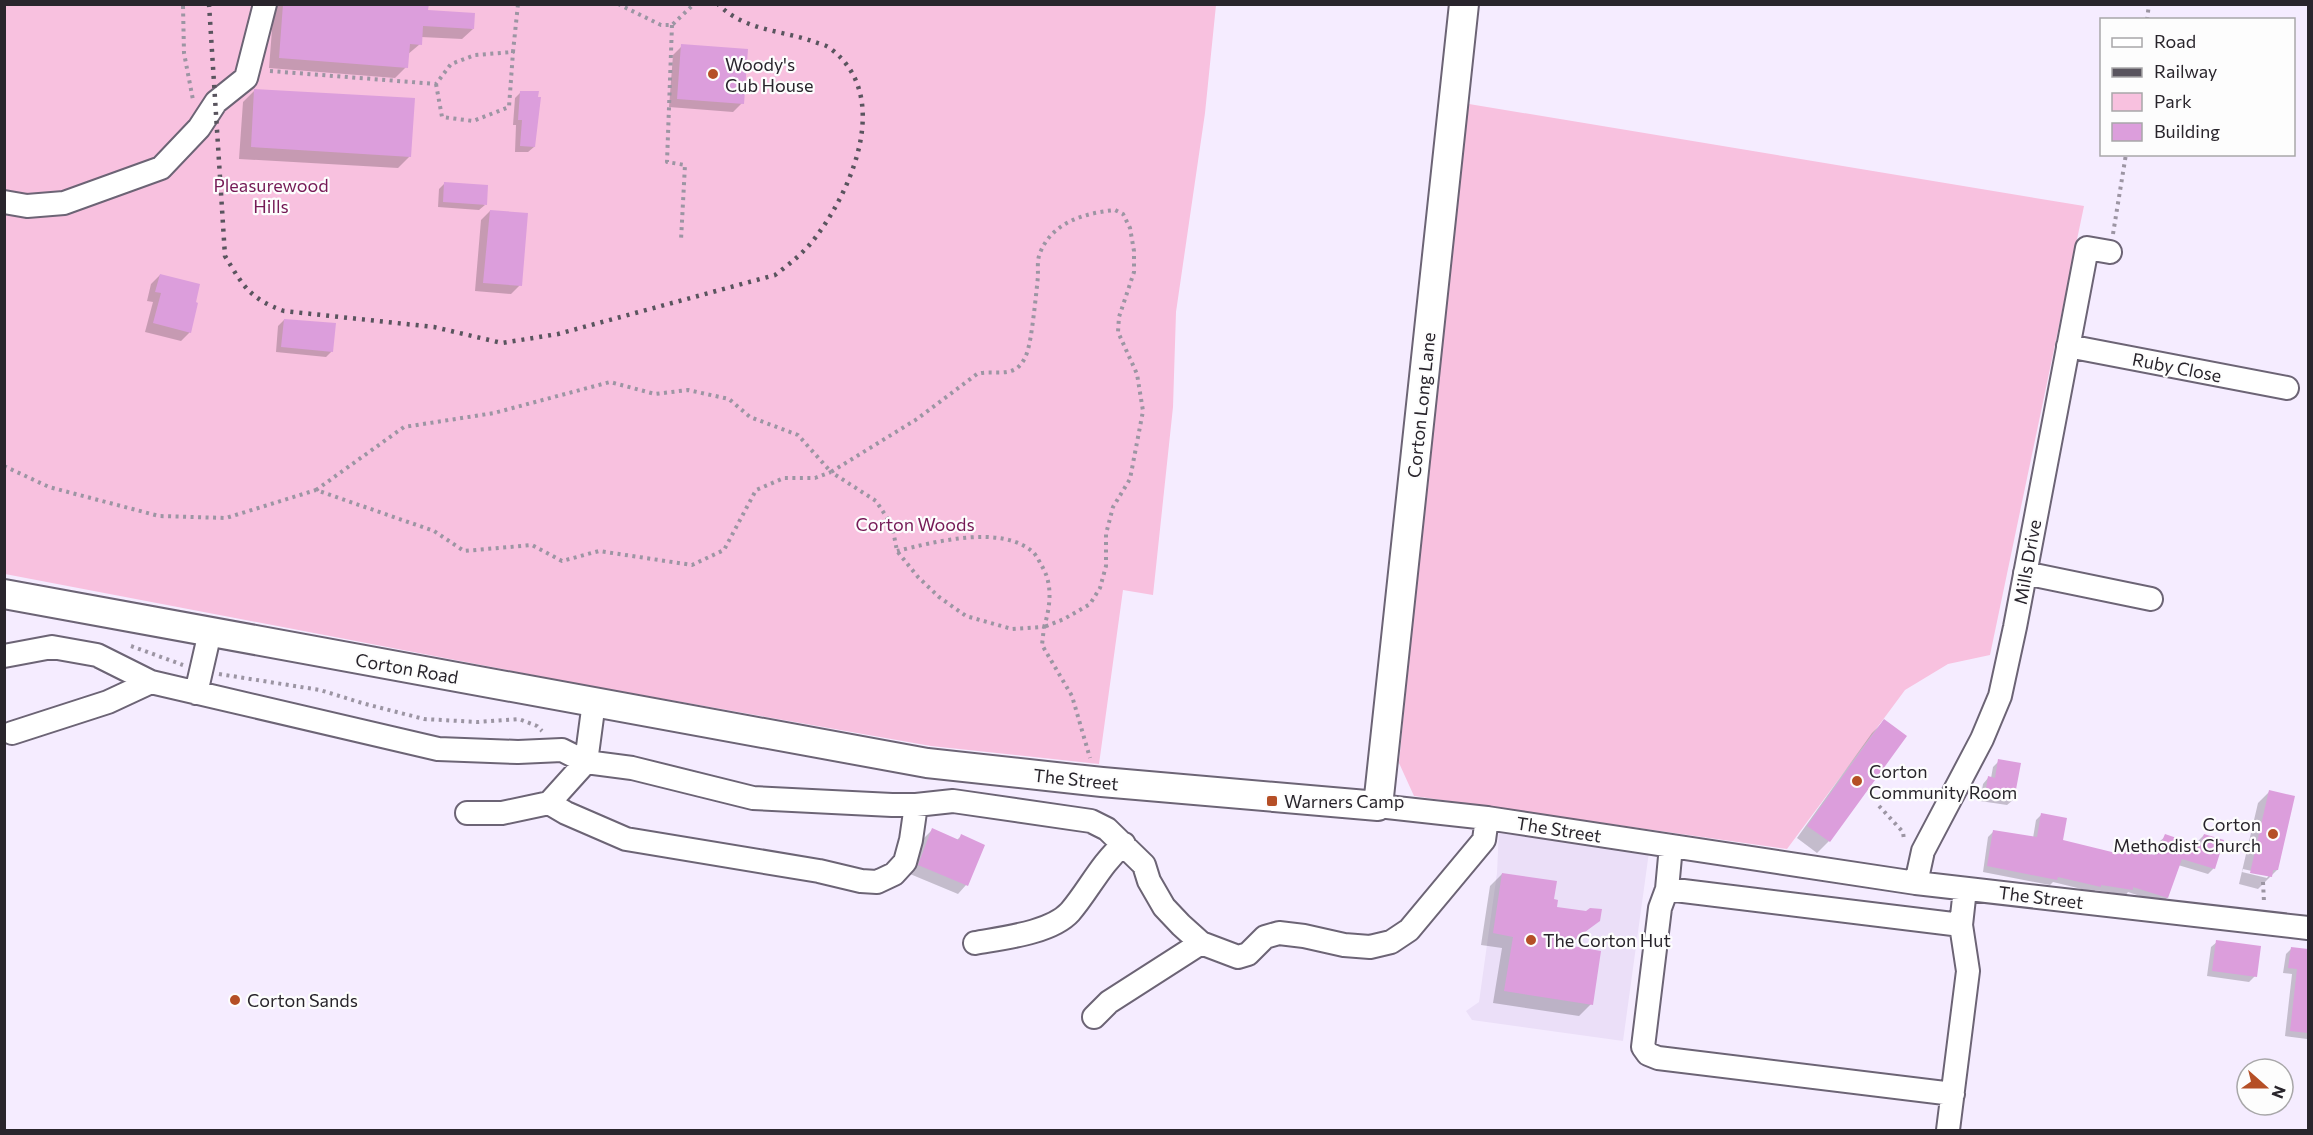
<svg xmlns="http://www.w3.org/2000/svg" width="2313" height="1135" viewBox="0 0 2313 1135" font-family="Commissioner,sans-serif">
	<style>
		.built { fill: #ebdff8 }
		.green { fill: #f8c1df }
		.shadow { fill: #0003; fill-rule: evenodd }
		.building { fill: #dc9edc }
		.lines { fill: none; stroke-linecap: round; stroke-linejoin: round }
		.minor-casing { stroke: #6c6475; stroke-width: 26 }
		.major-casing { stroke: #6c6475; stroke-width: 32 }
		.path { stroke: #9c95a3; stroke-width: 4; stroke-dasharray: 3 4.5; stroke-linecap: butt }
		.minor { stroke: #fff; stroke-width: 22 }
		.major { stroke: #fff; stroke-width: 28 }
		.rail { stroke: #59545e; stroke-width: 4.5; stroke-dasharray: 3 6; stroke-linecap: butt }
		.poi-dot { fill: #b54f26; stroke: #fdfdfd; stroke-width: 2 }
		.labels { text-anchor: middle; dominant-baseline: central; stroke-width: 4.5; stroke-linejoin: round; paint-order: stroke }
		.poi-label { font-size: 18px; fill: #29252c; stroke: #fdfdfd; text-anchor: start }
		.park-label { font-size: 18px; fill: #751a56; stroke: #fdfdfd }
		.street-label { font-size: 18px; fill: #29252c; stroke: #fdfdfd }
	</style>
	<rect width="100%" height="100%" fill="#f5ecff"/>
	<path class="built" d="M1499,829L1649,852L1623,1041L1472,1020L1466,1011L1479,1002L1497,873Z"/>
	<path class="green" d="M4,5H1216L1205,113L1176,312L1173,407L1153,595L1123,590L1099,764L931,746L591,686L5,574Z
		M1463,103L2084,206L1990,655L1948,664L1905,690L1787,849L1414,796L1399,763Z"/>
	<path class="shadow" d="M274,4H427V11L473,29L462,39L421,37L420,44L407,55L406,67L395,78L269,68Z
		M682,46L742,103L733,112L669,107L673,55Z
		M255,90L410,156L398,168L239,159L243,102Z
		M521,92L540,99L534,147L528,152H515L516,125H513L515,98Z
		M445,183L485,205L479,210L438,207L439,189Z
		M490,211L520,285L511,294L475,291L481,220Z
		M160,275L194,303L190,332L181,341L145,332L153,302L147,301L151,284Z
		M284,320L332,351L326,357L276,352L278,326Z
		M1884,721L1829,841L1817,853L1797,838L1872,733Z
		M1999,761L2013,800L2007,805L1980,801L1983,784L1988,778H1991L1993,767Z
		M2270,791L2277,870L2258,889L2239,884L2258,803ZM2243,869L2269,875L2267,878L2242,872Z
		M2042,814L2061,841L2118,855L2122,851L2154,856L2160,841L2166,836L2197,847L2198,841L2204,835L2214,868L2208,874L2178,865L2167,898L2161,903L2128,892L2126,895L2095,890L2094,892L2053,882L2050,885L1983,872L1988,837L1994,831L2033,838L2036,820Z
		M932,830L957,840L961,836L966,885L958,894L910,874L923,839Z
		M1502,874L1552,900L1555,908L1587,913L1599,920L1567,947L1591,1004L1579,1016L1493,1003L1502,948L1481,945L1490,886Z
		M2217,942L2255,976L2249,982L2207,976L2211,947Z
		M2291,949L2308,950V1037L2307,1039L2285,1036L2292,974L2283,973L2286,954Z"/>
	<path class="building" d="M283,4H429L428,10L475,13L474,29L423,26L422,45L410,44L408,68L279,58Z
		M681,44L748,49L744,104L677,99Z
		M254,89L415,98L411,157L251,147Z
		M520,91H539L538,97H541L535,147L520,146L522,120H518Z
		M444,182L488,185L487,205L443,202Z
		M490,210L528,213L522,286L483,283Z
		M160,274L200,284L196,302L198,303L191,333L153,323L161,293L155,292Z
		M284,319L336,323L333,352L281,347Z
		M1884,719L1907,736L1830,842L1807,826Z
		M1998,759L2021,763L2014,800L1985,795L1988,776L1995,778Z
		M2269,790L2295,796L2278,870H2273L2272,877L2250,873Z
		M2041,813L2067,818L2063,840L2120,854L2121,850L2156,855L2165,834L2200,846L2204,834L2224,840L2215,869L2182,859L2168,898L2133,887V890L2101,885V887L2058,877L2057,880L1987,866L1993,830L2037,837Z
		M932,828L959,840L961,834L985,845L968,886L918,865Z
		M1502,873L1557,881L1554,899L1558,900L1557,907L1586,911L1590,908L1602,909L1600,921L1567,945L1601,951L1593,1005L1504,991L1513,937L1493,933Z
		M2216,940L2261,946L2257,977L2212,971Z
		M2291,947L2308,949V1033L2290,1031L2297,969L2288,968Z"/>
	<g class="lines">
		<g class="minor-casing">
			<path id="minor" d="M4,202L27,206L64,203L161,168L199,128L216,102L246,78L265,4
				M2068,346L2287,388
				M2025,573L2151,599
				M4,656L52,647L97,655L151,682L438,749L518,752L562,750L586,762L632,768L753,798L892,805H916L953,801L1091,821L1107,829L1144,865L1149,881L1164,907L1181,925L1201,943L1238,957L1248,954L1265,937L1279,933L1304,936L1344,945L1370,947L1391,942L1409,930L1484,840L1487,818
				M196,693L210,632
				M12,733L108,702L151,682
				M549,803L566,813L626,839L819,871L861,881L877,882L894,874L905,862L911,840L916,805
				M1378,806L1487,818L1916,883L2308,928
				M467,813H502L549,803L586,762L594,702
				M1671,846L1667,889L1660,908L1643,1047L1648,1054L1658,1058L1953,1094
				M1916,883L1923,851L1982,739L2000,696L2015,627L2087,248L2110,252
				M1667,889L1961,925
				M975,943C1002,938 1051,933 1070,912C1089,890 1101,863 1124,844
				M1094,1017L1109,1002L1201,943
				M1948,1130L1968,971L1961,925L1965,889"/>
		</g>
		<g class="major-casing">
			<path id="major" d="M4,594L927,763L1102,782L1378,806L1464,4"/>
		</g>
		<path class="path" d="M148,4H194
			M618,4L661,25H672L694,4
			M183,6L184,53L193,100
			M2147,20L2149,4
			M672,25L667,162L685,165L681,240
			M270,71L436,84L451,64L475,55L513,52L518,4
			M436,84L442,117L473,121L509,107L513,52
			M2113,234L2126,154
			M4,466L49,487L159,516L226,518L316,490L434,531L464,551L532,545L562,561L599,551L692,565L724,550L756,490L784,478H815L831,472L876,501L892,525L897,551L918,577L939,597L966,616L1012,629L1044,627L1042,645L1072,696L1090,758
			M316,490L404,427L494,413L610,382L655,394L688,390L729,399L750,417L798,435L831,472L917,419L977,374C989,370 1006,376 1017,368C1027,360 1029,346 1031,335C1034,315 1036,296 1038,276C1038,269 1037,260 1040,253C1052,222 1085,213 1115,210L1123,214L1130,228L1134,251V272L1119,317L1118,332L1137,374L1143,411L1130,479L1113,507L1106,534V566L1100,588L1090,604L1064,619L1044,627
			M897,551C934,542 1001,524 1033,552C1037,556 1040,563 1043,568C1053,586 1050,608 1044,627
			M131,646L183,665
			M219,674L320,690L362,703L424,719L478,722L519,719L537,726L542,731
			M1879,806L1903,832L1904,840
			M2263,882L2264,902"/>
		<use href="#minor" class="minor"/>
		<use href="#major" class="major"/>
		<path class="rail" d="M209,4L225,256C243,286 250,299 284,311L434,327L502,343L558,334L775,275C791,263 806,251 818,234C854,185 891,95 831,49C827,45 820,44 815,42C782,30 744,31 718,4"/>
	</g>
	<g class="poi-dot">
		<circle cx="713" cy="74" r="6"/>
		<circle cx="1857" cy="781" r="6"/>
		<rect x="1266" y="795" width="12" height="12" rx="3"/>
		<circle cx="2273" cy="834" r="6"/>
		<circle cx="1531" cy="940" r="6"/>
		<circle cx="235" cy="1000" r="6"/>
	</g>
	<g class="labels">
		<g class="poi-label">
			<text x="725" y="64">Woody's<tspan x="725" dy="21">Cub House</tspan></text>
			<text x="1869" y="771">Corton<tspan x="1869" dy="21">Community Room</tspan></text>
			<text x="1284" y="801">Warners Camp</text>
			<text x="2261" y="824" text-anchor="end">Corton<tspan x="2261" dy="21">Methodist Church</tspan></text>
			<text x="1543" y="940">The Corton Hut</text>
			<text x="247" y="1000">Corton Sands</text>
		</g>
		<g class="park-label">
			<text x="271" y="185">Pleasurewood<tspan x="271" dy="21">Hills</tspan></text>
			<text x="915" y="524">Corton Woods</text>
		</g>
		<g class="street-label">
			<text transform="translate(2177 367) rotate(11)">Ruby Close</text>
			<text transform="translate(1421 405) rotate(-84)">Corton Long Lane</text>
			<text transform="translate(2027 562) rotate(-80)">Mills Drive</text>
			<text transform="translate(407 668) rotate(10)">Corton Road</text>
			<text transform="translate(1076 779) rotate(6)">The Street</text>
			<text transform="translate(1559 829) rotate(9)">The Street</text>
			<text transform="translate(2041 897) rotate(7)">The Street</text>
		</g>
	</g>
	<rect width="2313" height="1135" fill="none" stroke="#29252c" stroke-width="12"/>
	<rect x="2100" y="18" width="195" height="138" fill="#fdfdfd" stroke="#a8a7a9" stroke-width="1.5"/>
	<rect x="2112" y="38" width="30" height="9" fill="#ffffff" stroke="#a8a7a9" stroke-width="1.5"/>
	<text x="2154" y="48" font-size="18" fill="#29252c">Road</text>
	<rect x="2112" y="68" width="30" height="9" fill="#59545e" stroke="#a8a7a9" stroke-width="1.5"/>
	<text x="2154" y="78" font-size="18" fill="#29252c">Railway</text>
	<rect x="2112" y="93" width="30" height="18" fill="#f8c1df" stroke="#a8a7a9" stroke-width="1.5"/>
	<text x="2154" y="108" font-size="18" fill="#29252c">Park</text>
	<rect x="2112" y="123" width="30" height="18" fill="#dc9edc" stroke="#a8a7a9" stroke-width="1.5"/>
	<text x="2154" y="138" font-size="18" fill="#29252c">Building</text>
	<g transform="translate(2265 1087) rotate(111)"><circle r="28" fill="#fdfdfd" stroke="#a8a7a9" stroke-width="1.5"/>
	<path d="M0-4.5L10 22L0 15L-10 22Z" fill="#b54f26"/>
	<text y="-9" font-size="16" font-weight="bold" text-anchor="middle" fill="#29252c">N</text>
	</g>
</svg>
